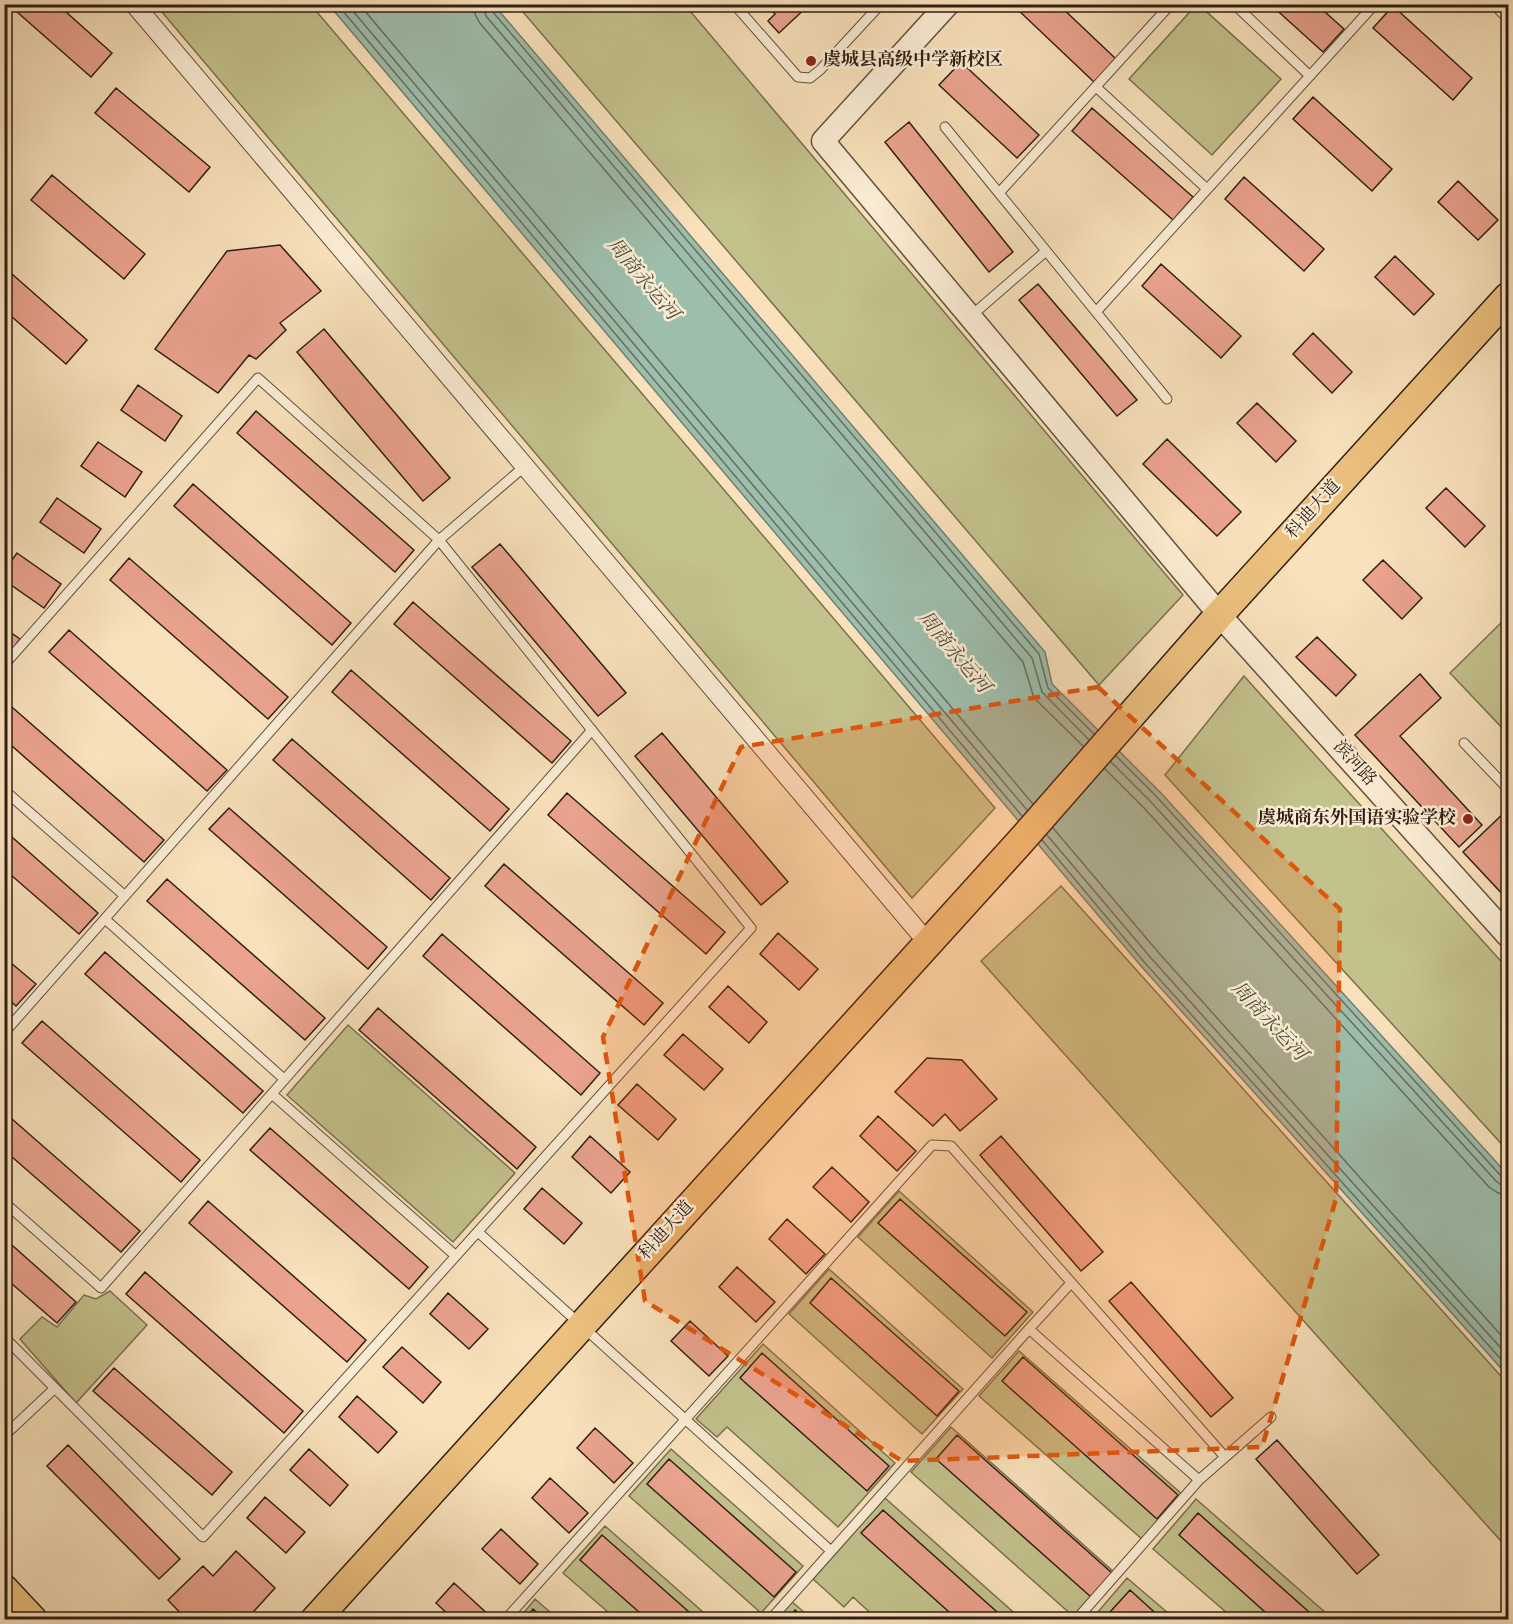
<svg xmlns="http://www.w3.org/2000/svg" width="1513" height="1624" viewBox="0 0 1513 1624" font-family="'Sorts Mill Goudy','Noto Serif SC',serif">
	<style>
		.green { fill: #c3c18c; stroke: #7a7051; stroke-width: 1.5 }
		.water { fill: #9ebeac; stroke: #727e70; stroke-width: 1.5 }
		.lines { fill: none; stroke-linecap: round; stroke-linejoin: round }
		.shore { stroke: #676e61; stroke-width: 1.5 }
		.building { fill: #eba38e; stroke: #301f16; stroke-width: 1.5 }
		.service-casing { stroke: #62503f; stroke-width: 11 }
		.minor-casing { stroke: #62503f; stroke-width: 20 }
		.tertiary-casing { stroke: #62503f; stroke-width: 25 }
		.primary-casing { stroke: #301f16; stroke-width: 31 }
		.service { stroke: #faecd3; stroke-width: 9 }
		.minor { stroke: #faecd3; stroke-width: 18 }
		.tertiary { stroke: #faecd3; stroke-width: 22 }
		.primary { stroke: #ecc07e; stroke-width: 28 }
		.marked { fill: #df560c; fill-opacity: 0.2; stroke: #df560c; stroke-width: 4.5; stroke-dasharray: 12 8; stroke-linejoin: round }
		.poi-dot { fill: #8f2418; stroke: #faecd3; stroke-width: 2 }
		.labels { text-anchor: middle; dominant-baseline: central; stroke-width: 5; stroke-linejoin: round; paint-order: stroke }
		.poi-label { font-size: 18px; font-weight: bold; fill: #301f16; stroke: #faecd3; text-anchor: start }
		.street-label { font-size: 18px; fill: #301f16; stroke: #faecd3 }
		.water-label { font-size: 20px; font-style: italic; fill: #514f43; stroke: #faecd3 }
	</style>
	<rect width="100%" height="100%" fill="#f8e1bb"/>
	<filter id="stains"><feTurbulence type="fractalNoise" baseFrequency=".00333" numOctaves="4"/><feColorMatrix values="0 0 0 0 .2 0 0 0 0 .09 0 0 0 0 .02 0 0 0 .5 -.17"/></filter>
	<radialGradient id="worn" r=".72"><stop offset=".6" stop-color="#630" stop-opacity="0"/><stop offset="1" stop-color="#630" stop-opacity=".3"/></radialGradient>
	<path class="green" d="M1197,4L1199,5L1281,79L1212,155L1129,79Z
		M156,5H311L995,808L912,898Z
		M517,5H685L1183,595L1099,685Z
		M1508,616V734L1450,673Z
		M1244,676L1508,969V1151L1165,775Z
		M1061,886L1508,1384V1549L981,961Z
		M348,1025L515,1173L453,1242L287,1095Z
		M899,1191L1033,1312L992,1358L858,1237Z
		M829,1269L963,1389L922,1434L789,1314Z
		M110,1291L147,1325L76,1403L20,1339L42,1317L57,1327L84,1295L96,1299Z
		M763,1344L895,1463L838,1527L727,1427L717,1437L696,1419Z
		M1019,1351L1183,1495L1143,1540L979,1396Z
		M951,1427L1114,1572L1074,1617L911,1472Z
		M671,1449L803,1566L761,1613L629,1496Z
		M885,1498L1021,1619H877L853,1597L844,1607L813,1579Z
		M1196,1499L1327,1614L1322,1619H1234L1153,1549Z
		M605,1526L711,1619H616L563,1573Z
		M1127,1578L1175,1619L1091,1620Z
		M535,1599L558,1619L518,1620Z
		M791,1601L812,1619L775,1620Z"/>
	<path class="water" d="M329,5H494L1045,652L1052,684L1161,793L1508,1175V1376L1141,966Z"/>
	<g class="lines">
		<path class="shore" d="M337,4L1022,816
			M347,4L1027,810
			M359,4L1033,804
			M474,4L475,14L479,22L1023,662L1034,698L1083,746
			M483,4L486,16L1032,658L1042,692L1089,740
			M490,4L492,11L1039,654L1048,688L1094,734
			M1116,756L1157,797L1501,1176L1508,1179
			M1111,762L1151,802L1496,1181L1501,1185L1508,1186
			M1105,769L1145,809L1489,1187L1498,1193L1508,1195
			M1053,828L1158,952L1508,1343
			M1047,835L1151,958L1508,1356
			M1042,840L1145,963L1508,1367"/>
	</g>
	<path class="building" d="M8,4H57L112,53L91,77Z
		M766,4H810L779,33L768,21L775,14Z
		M1021,4H1058L1116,59L1094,82L1017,9Z
		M1270,4H1316L1344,29L1323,52Z
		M1393,6L1472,78L1453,100L1373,28Z
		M961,62L1039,135L1017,158L939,85Z
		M116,88L210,167L189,192L95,113Z
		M1313,97L1392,169L1372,191L1293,119Z
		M1092,108L1193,197L1173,220L1072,131Z
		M909,122L1013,252L989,272L885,142Z
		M1508,128V141L1502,134Z
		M52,175L145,254L124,279L31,200Z
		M1244,177L1324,249L1304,271L1225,199Z
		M1458,181L1498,220L1478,240L1438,202Z
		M280,245L321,291L280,323L286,330L256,359L249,355L218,393L155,349L227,251Z
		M1395,256L1434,294L1414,315L1375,277Z
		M1161,264L1241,336L1221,358L1142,286Z
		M4,267L87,340L66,364L4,310Z
		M1038,284L1137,400L1117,416L1019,300Z
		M324,329L450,478L423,501L297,352Z
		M1313,333L1352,372L1332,393L1293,354Z
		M138,385L182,416L165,441L121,410Z
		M1257,403L1296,441L1276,462L1237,423Z
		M256,411L414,550L395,572L237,433Z
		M1167,439L1241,512L1217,536L1143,464Z
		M98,442L142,472L125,497L81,466Z
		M193,484L351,623L332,645L174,506Z
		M1446,488L1485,526L1465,547L1426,508Z
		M57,498L101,529L84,553L40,522Z
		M500,544L626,693L598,716L472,567Z
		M17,553L61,584L44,608L4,580V571Z
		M129,558L288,697L268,719L110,580Z
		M1383,560L1422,598L1402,619L1363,580Z
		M413,602L571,741L552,763L394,624Z
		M4,628L20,639L4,661Z
		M69,630L227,770L207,791L49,652Z
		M1317,637L1356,675L1336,696L1296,657Z
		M351,670L509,809L490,831L332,692Z
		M1420,674L1441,698L1400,736L1482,825L1459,847L1355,735Z
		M5,701L164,840L144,862L4,739Z
		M662,733L788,882L761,905L635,756Z
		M292,739L450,878L431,900L273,760Z
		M567,793L725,932L706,954L548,815Z
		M229,808L387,947L368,969L209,829Z
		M1508,809V900L1463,852Z
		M4,830L98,913L79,934L4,869Z
		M504,864L663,1003L644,1025L485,886Z
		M167,879L325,1018L305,1040L147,901Z
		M778,933L818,969L799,990L760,954Z
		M442,934L600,1073L581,1095L423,956Z
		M105,952L263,1091L243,1113L85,974Z
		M4,957L36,984L16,1006L4,995Z
		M728,986L767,1022L749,1043L709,1007Z
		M378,1008L536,1147L517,1169L359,1030Z
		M42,1021L200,1160L181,1182L22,1043Z
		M683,1034L723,1069L704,1090L664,1055Z
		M927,1058L962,1060L997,1099L960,1131L945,1114L933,1126L895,1092Z
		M637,1084L676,1119L658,1140L618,1105Z
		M4,1112L140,1231L121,1252L4,1150Z
		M878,1116L916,1151L897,1171L860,1136Z
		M270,1128L428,1267L409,1289L250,1150Z
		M590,1136L630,1172L611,1193L572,1157Z
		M1001,1136L1103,1252L1081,1271L980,1155Z
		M832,1167L869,1202L851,1222L813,1187Z
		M542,1188L582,1223L564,1244L524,1209Z
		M900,1199L1027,1312L1005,1336L878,1223Z
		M208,1201L366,1340L347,1362L189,1223Z
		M787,1219L825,1254L806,1274L769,1239Z
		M4,1238L76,1302L57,1323L4,1277Z
		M737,1267L775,1302L756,1322L719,1287Z
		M145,1272L303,1411L284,1433L126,1294Z
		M831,1278L959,1391L937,1416L810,1303Z
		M1131,1282L1233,1398L1211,1417L1109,1301Z
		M448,1293L488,1329L469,1349L430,1314Z
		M690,1321L728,1356L709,1376L671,1341Z
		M402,1347L441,1382L423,1403L383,1367Z
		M762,1353L889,1466L867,1491L740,1378Z
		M1023,1357L1178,1495L1157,1519L1002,1381Z
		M114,1368L232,1472L212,1495L93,1391Z
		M4,1382L11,1389L4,1395Z
		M357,1396L397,1432L378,1453L339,1417Z
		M595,1428L633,1463L614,1483L577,1448Z
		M957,1435L1112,1573L1091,1597L936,1459Z
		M1277,1440L1379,1555L1357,1574L1256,1459Z
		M68,1445L180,1559L159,1579L47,1466Z
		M309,1449L348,1485L330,1506L290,1470Z
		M669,1459L796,1572L774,1597L647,1484Z
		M550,1478L588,1513L569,1533L532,1498Z
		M265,1497L305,1532L286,1553L247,1518Z
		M883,1510L1006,1620H958L861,1533Z
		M1198,1513L1318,1620H1274L1179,1535Z
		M501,1529L538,1564L520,1584L482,1549Z
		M602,1535L698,1620H648L580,1560Z
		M236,1551L275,1588L246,1620H187L168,1600L203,1566L213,1576Z
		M454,1583L492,1618L491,1620H454L436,1603Z
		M1130,1590L1163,1620H1118L1110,1612Z
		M533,1609L546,1620H524Z
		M795,1610L806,1620H787Z"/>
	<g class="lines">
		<g class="service-casing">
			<path id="service" d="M734,4L798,77L810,78L820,70L881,4
				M1234,4L1310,76
				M1494,4L1503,14
				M1096,87L1207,189
				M945,127L1167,399
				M999,193L1171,4
				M1096,312L1375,4
				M971,316L1046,251
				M4,665L258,378L439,540L751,928L203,1537L4,1337
				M1464,743L1508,789
				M4,790L125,896
				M105,919L284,1079
				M4,1033L439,540L525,466
				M272,1094L456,1256
				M4,1202L101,1288L592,730
				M478,1232L831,1551
				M1029,1329L1071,1283
				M4,1436L55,1388
				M505,1620L932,1145L951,1146L1225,1457
				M770,1620L1029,1329L1199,1480
				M1076,1620L1199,1480L1271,1417"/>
		</g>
		<g class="minor-casing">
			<path id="minor" d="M134,4L928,943"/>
		</g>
		<g class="tertiary-casing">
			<path id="tertiary" d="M948,4L823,141L1224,620L1508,936"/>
		</g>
		<g class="primary-casing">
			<path id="primary" d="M4,1589L33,1620
				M315,1620L1019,843L1219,615L1508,297"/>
		</g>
		<use href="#service" class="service"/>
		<use href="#minor" class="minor"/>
		<use href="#tertiary" class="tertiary"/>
		<use href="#primary" class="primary"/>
	</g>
	<path class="marked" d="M1098,687L1340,909L1336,1199L1262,1447L902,1461L645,1301L603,1037L741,747Z"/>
	<g class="poi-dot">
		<circle cx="811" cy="61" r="6"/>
		<circle cx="1468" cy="819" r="6"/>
	</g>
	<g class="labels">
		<g class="poi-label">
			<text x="823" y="61">虞城县高级中学新校区</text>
			<text x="1456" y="819" text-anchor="end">虞城商东外国语实验学校</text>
		</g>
		<g class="street-label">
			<text transform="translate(1314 510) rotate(-48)">科迪大道</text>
			<text transform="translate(1354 764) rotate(48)">滨河路</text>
			<text transform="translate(667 1231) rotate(-48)">科迪大道</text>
		</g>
		<g class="water-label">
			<text transform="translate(642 280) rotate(50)">周商永运河</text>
			<text transform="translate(953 653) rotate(50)">周商永运河</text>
			<text transform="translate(1268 1022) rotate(47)">周商永运河</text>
		</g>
	</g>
	<rect width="1513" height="1624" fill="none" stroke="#f8e1bb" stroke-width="24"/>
	<rect x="6" y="6" width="1501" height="1612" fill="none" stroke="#301f16" stroke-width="3"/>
	<rect x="12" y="12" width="1489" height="1600" fill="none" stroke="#301f16" stroke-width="1.5"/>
	<rect width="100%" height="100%" filter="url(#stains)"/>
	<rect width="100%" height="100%" fill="url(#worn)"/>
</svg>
